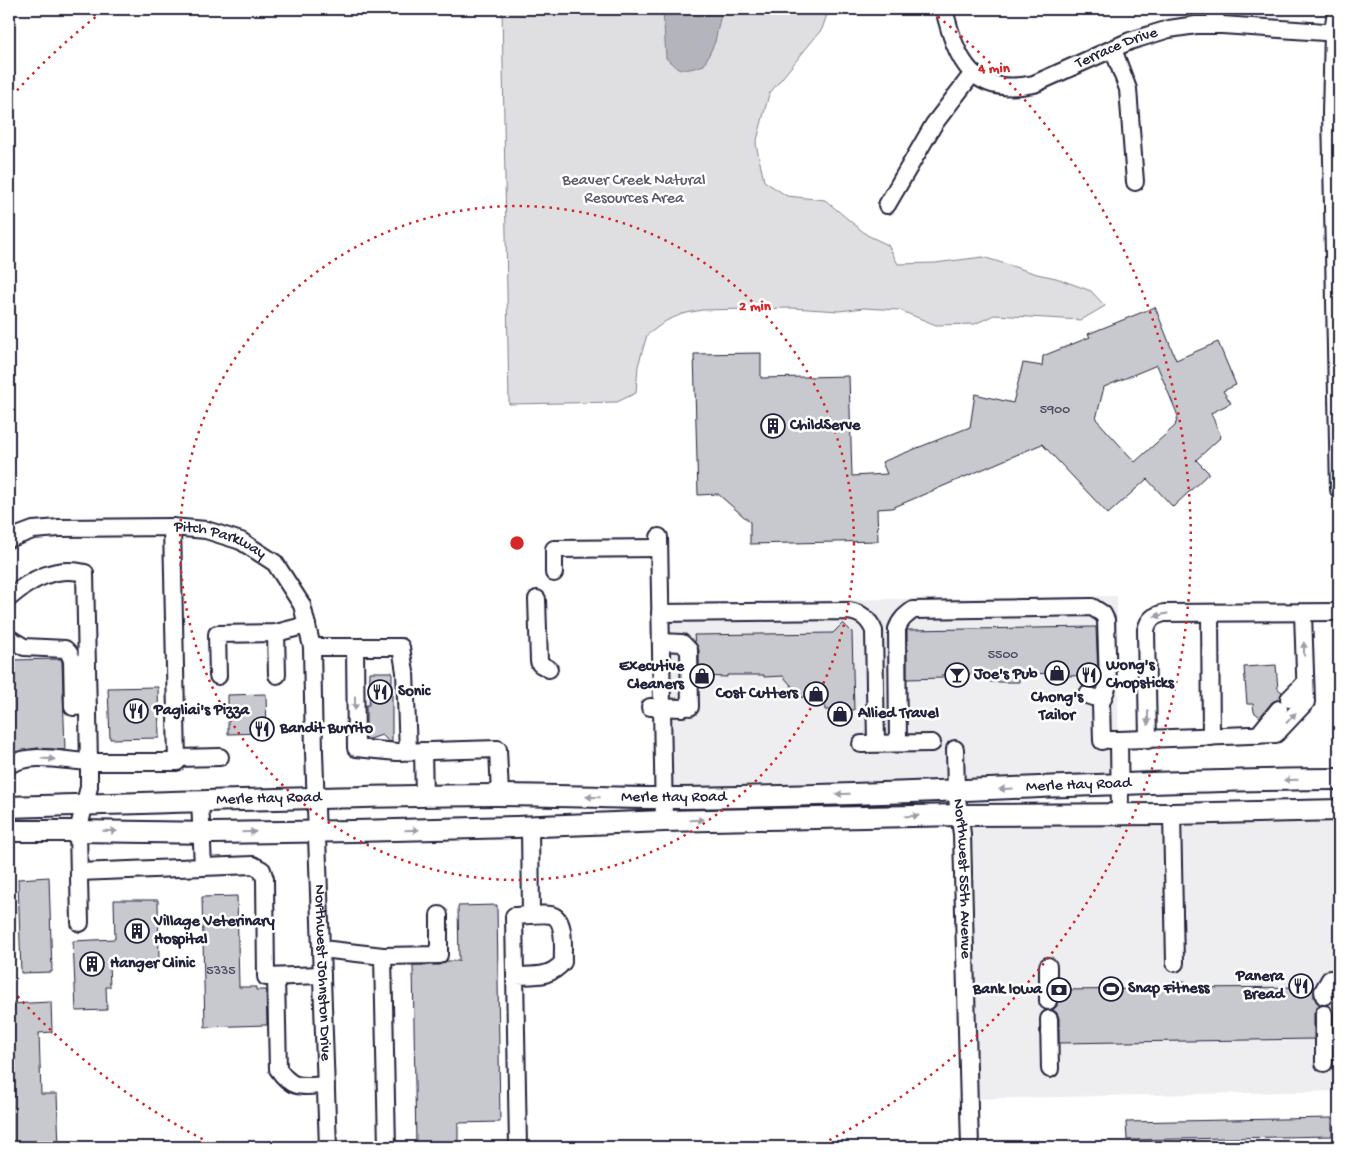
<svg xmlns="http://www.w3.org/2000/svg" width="1348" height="1156" viewBox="0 0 1348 1156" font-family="'Gochi Hand',sans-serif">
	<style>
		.built { fill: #eeeef1 }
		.green { fill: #dfdfe2; stroke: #80808e }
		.water { fill: #b4b4bc; stroke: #7a7a88 }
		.building { fill: #c8c8cf; stroke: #22223b; fill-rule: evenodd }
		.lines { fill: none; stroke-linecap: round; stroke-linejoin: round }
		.minor-casing { stroke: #22223b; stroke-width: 20 }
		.major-casing { stroke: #22223b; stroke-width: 24 }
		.minor { stroke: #fff; stroke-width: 16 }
		.major { stroke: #fff; stroke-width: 20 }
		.oneway { fill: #9c9ca7 }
		.ring { fill: none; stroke: #d62828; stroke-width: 2.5; stroke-dasharray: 2.5 5 }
		.labels { text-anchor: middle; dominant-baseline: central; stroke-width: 5; stroke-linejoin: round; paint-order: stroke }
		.number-label { font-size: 14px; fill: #4c4c60 }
		.street-label { font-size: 16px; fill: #22223b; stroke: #fff }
		.park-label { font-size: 16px; fill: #5b5b6d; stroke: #fff }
		.poi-label { font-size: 16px; font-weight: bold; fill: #22223b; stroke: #fff; text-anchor: start }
		.centre { fill: #d62828; stroke: #fff; stroke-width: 2.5 }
		.ring-label { font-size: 15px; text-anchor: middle; font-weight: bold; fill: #d62828; stroke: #fff; stroke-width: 5; stroke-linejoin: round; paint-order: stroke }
	</style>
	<rect width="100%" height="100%" fill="#fff"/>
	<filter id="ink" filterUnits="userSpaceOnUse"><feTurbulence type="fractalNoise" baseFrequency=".02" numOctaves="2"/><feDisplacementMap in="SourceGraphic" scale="10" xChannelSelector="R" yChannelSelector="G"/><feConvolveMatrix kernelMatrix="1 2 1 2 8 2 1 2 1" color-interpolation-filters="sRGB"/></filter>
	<g filter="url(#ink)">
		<path class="built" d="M1117,596L1119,784L664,798L660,604L886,599Z
			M1339,810V1091L969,1099L961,815Z"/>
		<path class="green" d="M502,9H829L822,29L769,94L756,144L764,181L787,196L825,200L867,235L888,245L898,264L935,263L983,257L1037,274L1056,278L1091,291L1105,306L1081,320L994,315L975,324L936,325L899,310L864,308L839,311L792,308L702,310L682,314L666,321L647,335L638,366L636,393L617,402L509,404Z"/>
		<path class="water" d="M663,9H722L715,42L704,65C685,71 680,73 666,58Z"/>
		<path class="building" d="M1155,307L1176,360L1218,342L1236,385L1223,391L1231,403L1211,413L1221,437L1196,460L1209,473L1173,507L1147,479L1108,514L1042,444L892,508L877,509L878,541L750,544V522L718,494L698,495L694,354L761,353V378L849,376L852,476L887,474L882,462L970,427L975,394L1013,403L1023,363L1042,366L1043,356L1090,337L1088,334ZM1157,365L1178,416L1175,426L1135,462L1096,419L1104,387Z
			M843,623L852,632L854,710H846V714H832V710H825L824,693L806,694L802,698L783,676L764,677V675H727V677L699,676V650L695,642L694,635L833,633Z
			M1096,627L1098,675L1067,676V673L1019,674V682H990L989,674L942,675V678L907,679V630Z
			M61,659L62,662L65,750L37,748L12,753L10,660Z
			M1276,665L1278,689L1282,692L1279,699L1272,702L1260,717L1254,712L1253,704H1247L1244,667Z
			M370,672H392V742L388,741L382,735L370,739H366V705H369Z
			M158,687L159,738L110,739L108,688Z
			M266,694L267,733L228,734V695Z
			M49,877L52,972L21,973L18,879Z
			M237,896L239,987H256V990H266L267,1025L205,1027L202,897Z
			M114,900H158L159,962H109L110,987H106L107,1010L76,1011L73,941L115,939Z
			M497,905L500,1122L458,1123V1147H416L413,965H439L446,961H459L458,906Z
			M1185,981V988L1314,987V998L1320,1005L1316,1009L1314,1014V1039L1059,1043V1018L1057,1013L1053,1010L1057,1006L1058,990L1170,989V982Z
			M51,1002L52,1032L39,1033L41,1094H57L59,1147H9V1004Z
			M1332,1118V1136L1127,1140L1126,1122Z"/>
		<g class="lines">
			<g class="minor-casing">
				<g id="minor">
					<path id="s1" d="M944,9C957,61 972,97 1034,84L1130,41L1169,29L1196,25H1222L1339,33"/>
					<path d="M1215,9L1216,25"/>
					<path d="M1336,9L1333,33L1331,113L1339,490"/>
					<path d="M1113,49L1128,89L1135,182"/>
					<path d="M887,205L934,124L973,73"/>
					<path d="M659,537L664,821"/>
					<path id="s2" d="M9,539L33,530L59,528L172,527L206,530L241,541L275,563L302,605L312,647L314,752L328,1147"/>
					<path d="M554,573V549L659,548"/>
					<path d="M9,598C31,579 55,566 85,573L89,762C64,761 32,752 9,765"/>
					<path d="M537,599L539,661L540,664L549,669"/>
					<path d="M660,613L849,611C862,613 869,619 874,631L876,743"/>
					<path d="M1210,613L1211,737"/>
					<path d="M276,633L277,675"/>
					<path d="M9,638L24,647L65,649L69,653L72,660L73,707L88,706"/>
					<path d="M661,642L682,643L689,650L690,707"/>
					<path d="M312,647H355"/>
					<path d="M218,676L217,634L276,633L307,625"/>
					<path d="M1087,695L1102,700"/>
					<path d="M1289,699L1304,684"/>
					<path d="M650,707L683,708"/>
					<path d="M1258,735L1279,709"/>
					<path d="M1109,740H1119L1120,814"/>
					<path d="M1119,740L1276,734L1306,702L1303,613"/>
					<path d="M1148,740L1146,630C1149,618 1154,616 1164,613L1339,612"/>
					<path d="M898,743L897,629C900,620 905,616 913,610L1092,607L1103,614L1106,620L1108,685L1101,703L1102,741"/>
					<path d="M861,744L932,743"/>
					<path id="s3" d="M955,749L956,791L962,834L970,1147"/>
					<path d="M423,751L424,796"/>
					<path d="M408,752L405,672L401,647H355L356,748L397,752L498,749L500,795"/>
					<path d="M177,758L220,757"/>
					<path d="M200,800L203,867"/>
					<path d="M1172,814L1175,963"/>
					<path d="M530,827L531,915"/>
					<path d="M79,872L253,865L262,870L265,879L266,977L322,975"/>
					<path d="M80,923L78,831L89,787V762H177L172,527"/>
					<path d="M322,949L383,956L387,1147"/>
					<path d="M383,956L439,955V915"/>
					<path d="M1048,966V1001"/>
					<path d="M515,976C534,975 550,978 563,962C562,950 567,919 551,915C542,913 524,916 514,916L518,1147"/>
					<path d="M276,977L278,1069C293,1091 303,1086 326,1085"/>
					<path d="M1324,996L1323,991L1330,979"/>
					<path d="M1324,1014V1063"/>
					<path d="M1049,1019L1050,1069"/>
				</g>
			</g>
			<g class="major-casing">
				<g id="major">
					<path id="s4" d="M9,807C171,802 334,796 497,795C553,795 608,798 664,798C889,797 1114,780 1339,779"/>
					<path d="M9,831H78L213,833L355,831L516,827L664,821L961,815L1172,814L1339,810"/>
				</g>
			</g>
			<use href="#minor" class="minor"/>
			<use href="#major" class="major"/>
		</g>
		<defs><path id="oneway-solid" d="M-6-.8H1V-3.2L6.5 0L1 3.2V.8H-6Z" transform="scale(1.25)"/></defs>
		<g class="oneway">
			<use href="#oneway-solid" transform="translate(1161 615) rotate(167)"/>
			<use href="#oneway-solid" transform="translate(1304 649) rotate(-91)"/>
			<use href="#oneway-solid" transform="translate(355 703) rotate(90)"/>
			<use href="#oneway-solid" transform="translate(1148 718) rotate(90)"/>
			<use href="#oneway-solid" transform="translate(1291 718) rotate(-47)"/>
			<use href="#oneway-solid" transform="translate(48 759) rotate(4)"/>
			<use href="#oneway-solid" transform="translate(1291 780) rotate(179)"/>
			<use href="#oneway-solid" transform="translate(1006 789) rotate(177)"/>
			<use href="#oneway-solid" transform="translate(843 794) rotate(179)"/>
			<use href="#oneway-solid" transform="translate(593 797) rotate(-179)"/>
			<use href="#oneway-solid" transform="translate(912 816) rotate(-1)"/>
			<use href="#oneway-solid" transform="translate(697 820) rotate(-1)"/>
			<use href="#oneway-solid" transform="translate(412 830) rotate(-1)"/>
			<use href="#oneway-solid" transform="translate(110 831) rotate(1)"/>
			<use href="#oneway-solid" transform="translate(249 832) rotate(-1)"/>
		</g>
	</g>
	<g class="ring">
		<circle cx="517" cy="543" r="337"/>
		<path d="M216 1146A674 674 0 0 1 12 990M12 96A674 674 0 0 1 102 12M932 12A674 674 0 0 1 818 1146"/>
	</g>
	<defs>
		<g id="building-ring" transform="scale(1.25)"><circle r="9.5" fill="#fff" stroke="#22223b" stroke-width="1.5"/><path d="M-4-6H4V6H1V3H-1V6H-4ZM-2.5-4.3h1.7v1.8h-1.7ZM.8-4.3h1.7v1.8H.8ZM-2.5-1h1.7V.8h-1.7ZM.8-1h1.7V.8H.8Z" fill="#22223b"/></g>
		<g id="shop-ring" transform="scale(1.25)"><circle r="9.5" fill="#fff" stroke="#22223b" stroke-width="1.5"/><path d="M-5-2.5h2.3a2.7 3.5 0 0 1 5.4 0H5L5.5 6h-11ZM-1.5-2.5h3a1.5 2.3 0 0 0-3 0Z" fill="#22223b"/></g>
		<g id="bar-ring" transform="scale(1.25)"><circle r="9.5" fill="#fff" stroke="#22223b" stroke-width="1.5"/><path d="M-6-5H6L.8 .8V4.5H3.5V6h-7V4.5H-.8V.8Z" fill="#22223b"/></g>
		<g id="restaurant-ring" transform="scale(1.25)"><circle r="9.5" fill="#fff" stroke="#22223b" stroke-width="1.5"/><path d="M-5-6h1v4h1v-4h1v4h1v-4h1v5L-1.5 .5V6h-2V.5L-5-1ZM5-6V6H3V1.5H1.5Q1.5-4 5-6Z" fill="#22223b"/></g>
		<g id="stadium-ring" transform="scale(1.25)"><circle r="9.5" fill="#fff" stroke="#22223b" stroke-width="1.5"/><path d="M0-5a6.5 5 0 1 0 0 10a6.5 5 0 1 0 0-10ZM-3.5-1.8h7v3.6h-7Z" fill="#22223b"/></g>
		<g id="bank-ring" transform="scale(1.25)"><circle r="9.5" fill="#fff" stroke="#22223b" stroke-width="1.5"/><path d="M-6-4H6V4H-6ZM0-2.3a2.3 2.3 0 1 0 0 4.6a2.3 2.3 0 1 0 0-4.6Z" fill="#22223b"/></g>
	</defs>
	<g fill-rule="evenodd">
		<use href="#building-ring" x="773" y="426"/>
		<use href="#shop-ring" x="1057" y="673"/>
		<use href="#bar-ring" x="957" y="675"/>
		<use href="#restaurant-ring" x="1089" y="675"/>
		<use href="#shop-ring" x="702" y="676"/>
		<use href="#restaurant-ring" x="380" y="692"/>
		<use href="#shop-ring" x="816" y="694"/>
		<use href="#restaurant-ring" x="136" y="711"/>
		<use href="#shop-ring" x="840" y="714"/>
		<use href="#restaurant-ring" x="262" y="729"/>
		<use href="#building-ring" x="137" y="931"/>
		<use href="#building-ring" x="92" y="964"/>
		<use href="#restaurant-ring" x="1301" y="986"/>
		<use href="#stadium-ring" x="1111" y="989"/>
		<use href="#bank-ring" x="1059" y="990"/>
	</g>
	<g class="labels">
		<g class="number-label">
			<text x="1055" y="410">5900</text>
			<text x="1003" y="655">5500</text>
			<text x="221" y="971">5335</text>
		</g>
		<g class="street-label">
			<text stroke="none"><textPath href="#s1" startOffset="226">Terrace Drive</textPath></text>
			<text stroke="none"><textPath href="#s2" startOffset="215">Pitch Parkway</textPath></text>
			<text stroke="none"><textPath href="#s4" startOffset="1070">Merle Hay Road</textPath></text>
			<text stroke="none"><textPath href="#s4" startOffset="665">Merle Hay Road</textPath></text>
			<text stroke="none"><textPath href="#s4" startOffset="260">Merle Hay Road</textPath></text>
			<text stroke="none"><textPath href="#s3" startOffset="130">Northwest 55th Avenue</textPath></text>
			<text stroke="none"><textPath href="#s2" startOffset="695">Northwest Johnston Drive</textPath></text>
		</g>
		<g class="park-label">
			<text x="634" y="181">Beaver Creek Natural<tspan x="634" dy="18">Resources Area</tspan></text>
		</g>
		<g class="poi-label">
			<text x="790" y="426">ChildServe</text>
			<text x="1106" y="666">Wong's<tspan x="1106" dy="18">Chopsticks</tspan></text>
			<text x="684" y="667" text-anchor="end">Executive<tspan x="684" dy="18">Cleaners</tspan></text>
			<text x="974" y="675">Joe's Pub</text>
			<text x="398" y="692">Sonic</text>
			<text x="798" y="694" text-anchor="end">Cost Cutters</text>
			<text x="1057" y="698" text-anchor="middle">Chong's<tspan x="1057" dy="18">Tailor</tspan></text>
			<text x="154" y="711">Pagliai's Pizza</text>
			<text x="858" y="714">Allied Travel</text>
			<text x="280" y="729">Bandit Burrito</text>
			<text x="154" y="922">Village Veterinary<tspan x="154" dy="18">Hospital</tspan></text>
			<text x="110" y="964">Hanger Clinic</text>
			<text x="1284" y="977" text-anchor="end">Panera<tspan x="1284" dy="18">Bread</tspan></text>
			<text x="1128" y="989">Snap Fitness</text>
			<text x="1042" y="990" text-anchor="end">Bank Iowa</text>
		</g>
	</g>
	<circle cx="517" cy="543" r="8" class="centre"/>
	<g class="ring-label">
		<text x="994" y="72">4 min</text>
		<text x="755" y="310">2 min</text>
	</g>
	<rect width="1348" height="1156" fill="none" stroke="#fff" stroke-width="30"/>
	<rect x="15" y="15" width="1318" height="1126" fill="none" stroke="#22223b" stroke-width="2" filter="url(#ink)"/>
</svg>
